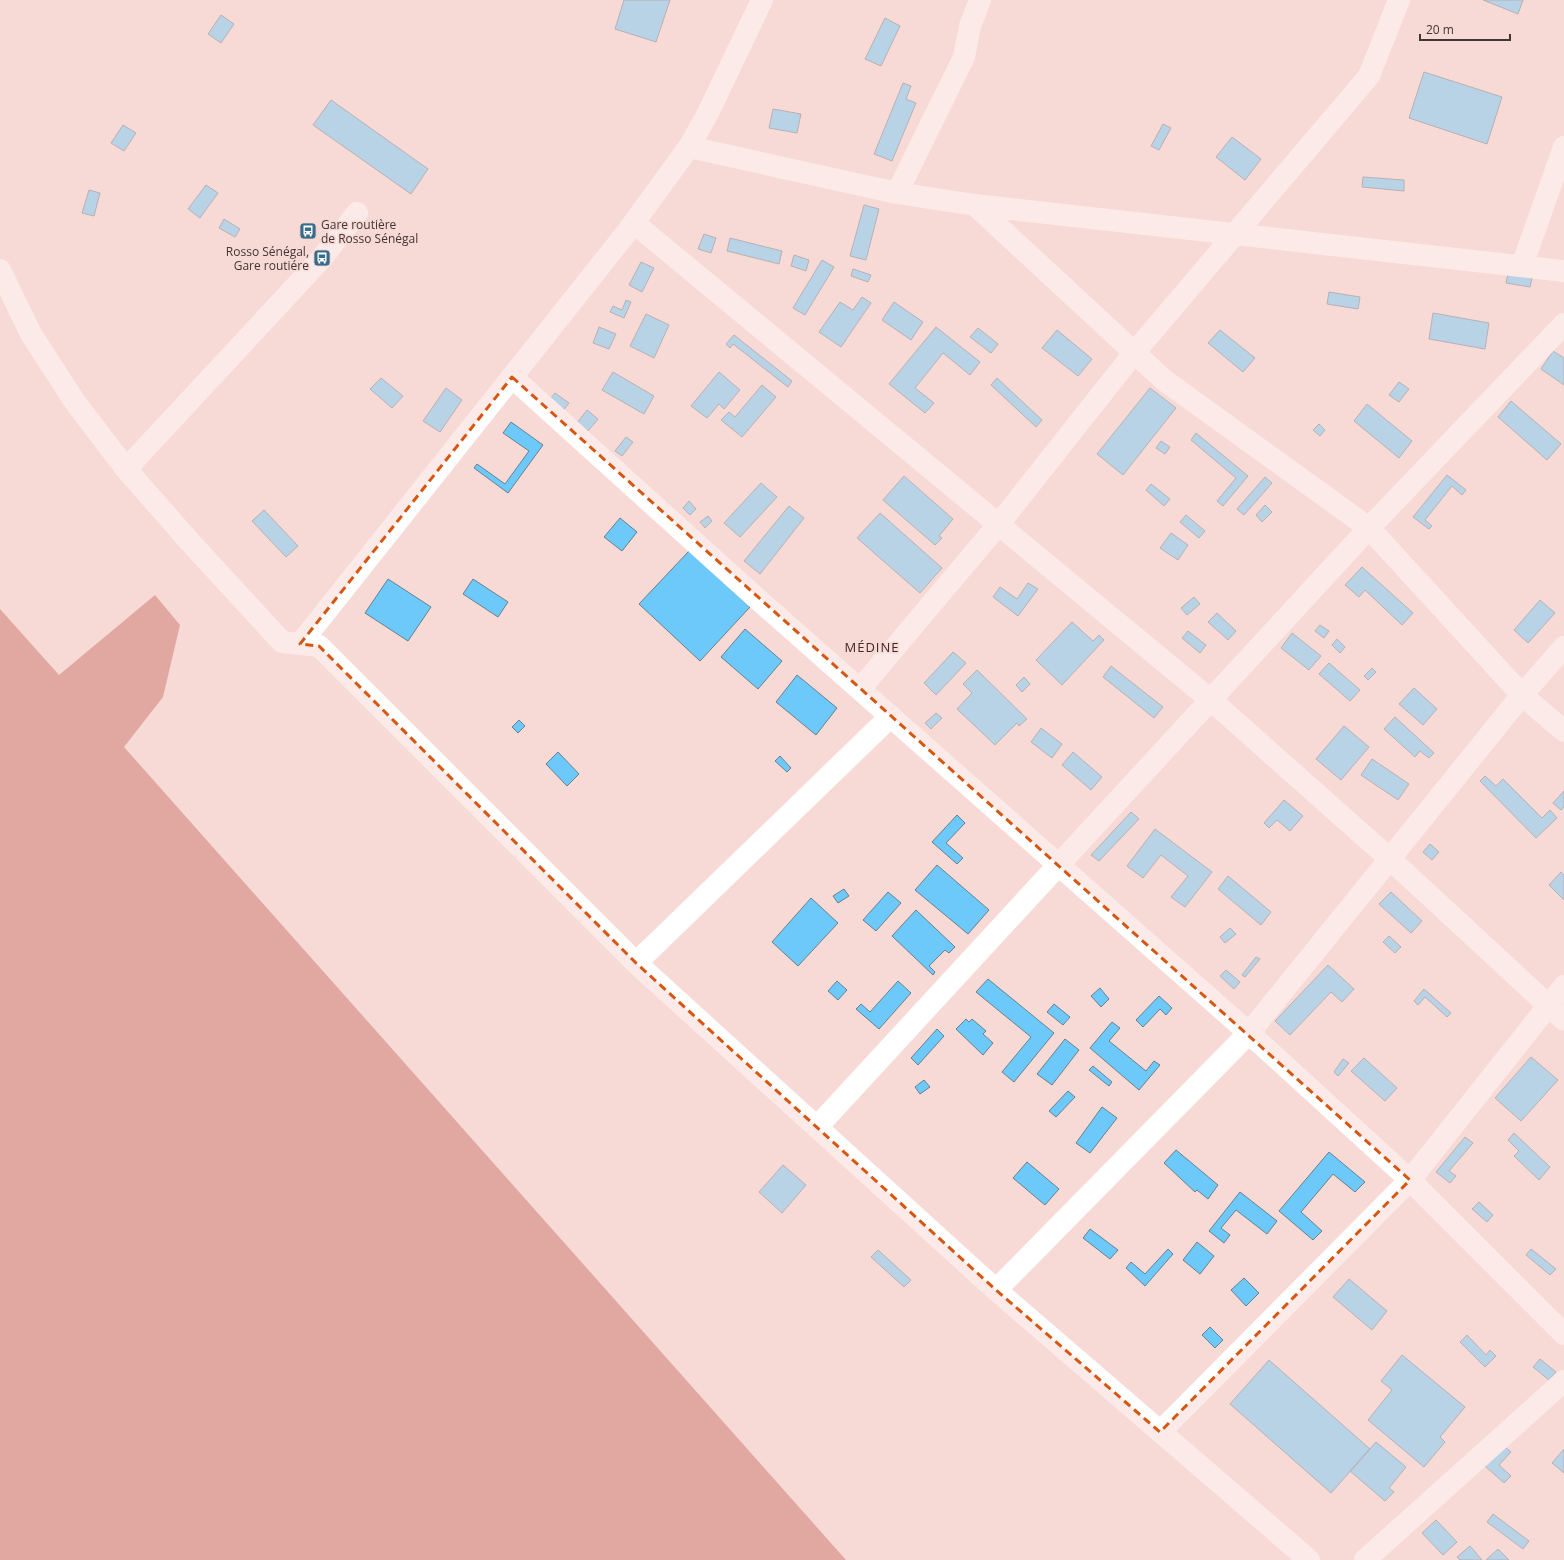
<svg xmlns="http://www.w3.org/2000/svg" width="1564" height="1560" viewBox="0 0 1564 1560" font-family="'Open Sans',sans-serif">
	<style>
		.water { fill: #c56e65 }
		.building { fill: #6cc9fa; stroke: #69808d }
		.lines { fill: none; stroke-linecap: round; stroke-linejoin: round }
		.minor { stroke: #fff; stroke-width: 22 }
		.highway { stroke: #fff; stroke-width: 22 }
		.marked { fill: none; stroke: #d75610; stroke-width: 3; stroke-dasharray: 8 5; stroke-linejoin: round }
		.labels { text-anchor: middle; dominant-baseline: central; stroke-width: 3; stroke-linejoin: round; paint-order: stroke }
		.poi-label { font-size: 12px; fill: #423635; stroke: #f7d9d5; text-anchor: start }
		.neighbourhood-label { font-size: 13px; letter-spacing: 1px; fill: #3f2927; stroke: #f7d9d5 }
	</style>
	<rect width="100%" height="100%" fill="#f7d9d5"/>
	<path class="water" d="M155,595L180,625L163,697L124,747L846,1560H0V609L59,675Z"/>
	<path class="building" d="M624,0H670L656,42L615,29Z
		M1483,0H1523L1518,14Z
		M221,15L234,24L221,43L208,34Z
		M885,18L900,26L881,66L865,59Z
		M1424,72L1502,97L1487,144L1409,118Z
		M903,83L911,86L906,99L916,103L892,161L874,154Z
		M331,100L428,169L411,194L313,125Z
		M773,109L801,114L797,133L769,128Z
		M1163,124L1171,128L1159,150L1151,146Z
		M123,125L136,133L124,151L111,143Z
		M1232,137L1261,159L1245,180L1216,157Z
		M1363,177L1404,180V191L1362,187Z
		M206,185L218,193L200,218L188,209Z
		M89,190L100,193L94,216L82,213Z
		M864,205L879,209L866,260L850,256Z
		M224,219L240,229L235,237L219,228Z
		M704,234L716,238L711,253L698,249Z
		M730,238L782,251L779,264L727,251Z
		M794,255L809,260L806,271L791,266Z
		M822,260L834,267L805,315L793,308Z
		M641,262L654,268L642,292L629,285Z
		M853,269L871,275L868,282L851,276Z
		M1508,273L1532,278L1530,287L1506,283Z
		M1329,292L1360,297L1358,309L1327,304Z
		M862,297L871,303L841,347L819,332L840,302L853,310Z
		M626,300L631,302L624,318L610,312L613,306L622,310Z
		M894,302L923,322L911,340L882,320Z
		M1433,313L1489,323L1485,349L1429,339Z
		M646,314L669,325L654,358L630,346Z
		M599,327L616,334L609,349L593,343Z
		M936,327L980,362L970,375L943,353L915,388L934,403L925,413L889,384Z
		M978,328L998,344L991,353L970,337Z
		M1057,330L1092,359L1078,376L1042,348Z
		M1220,330L1255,358L1243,372L1208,343Z
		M734,335L792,381L788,387L733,344L730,348L726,344Z
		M1553,351L1564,358V385L1541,369Z
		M613,372L654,396L644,414L602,390Z
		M719,372L740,390L724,409L719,404L707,418L691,406Z
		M381,378L403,396L392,408L370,389Z
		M997,378L1042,420L1036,427L991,385Z
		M1399,382L1409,389L1399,402L1389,395Z
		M762,385L776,397L742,437L721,420L729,412L735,417Z
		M446,388L462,400L440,432L423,421Z
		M1150,388L1176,408L1123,475L1097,454Z
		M555,393L569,403L562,412L548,402Z
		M1511,401L1561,444L1547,460L1498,417Z
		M1367,404L1412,441L1399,458L1354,421Z
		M587,410L598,419L588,431L577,423Z
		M511,422L543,445L508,493L474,468L477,464L505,484L529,451L503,433Z
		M1319,424L1325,430L1320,436L1313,430Z
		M1196,433L1248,476L1223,506L1217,501L1236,478L1191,440Z
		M626,437L633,442L622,456L615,451Z
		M1161,441L1170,447L1165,454L1156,448Z
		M1447,475L1466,490L1462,495L1452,486L1425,520L1432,526L1429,529L1413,517Z
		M904,476L953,519L939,536L942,538L935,545L883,500Z
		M1265,477L1272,483L1244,515L1237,509Z
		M761,483L777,497L740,537L724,523Z
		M1151,484L1170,499L1164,506L1146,490Z
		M689,501L696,509L690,515L683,508Z
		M1265,505L1272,512L1262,522L1256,515Z
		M789,506L804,518L760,574L744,561Z
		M264,510L298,546L286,557L252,521Z
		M880,513L942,568L920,593L857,538Z
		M1186,515L1205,531L1199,538L1180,522Z
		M708,516L712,521L705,528L700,522Z
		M620,518L637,532L622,551L604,537Z
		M1171,533L1188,545L1178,560L1160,548Z
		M689,551L750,607L700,661L639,604Z
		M1362,567L1413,613L1402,625L1365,590L1359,597L1345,585Z
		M388,579L431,607L408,641L365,613Z
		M473,579L508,602L498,617L463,594Z
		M1028,583L1038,589L1018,616L993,597L1000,587L1017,599Z
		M1194,597L1200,604L1187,615L1181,608Z
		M1540,600L1555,613L1528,643L1514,630Z
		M1217,613L1236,631L1228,640L1208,622Z
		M1072,622L1093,641L1099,635L1104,640L1062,685L1036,660Z
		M1320,625L1329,631L1324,638L1315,631Z
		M745,629L782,661L758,689L721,657Z
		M1188,631L1206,645L1200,653L1182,638Z
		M1292,633L1321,656L1309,670L1281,648Z
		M1337,639L1345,647L1340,653L1332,645Z
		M953,652L966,663L936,695L924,683Z
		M1329,663L1360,690L1350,701L1319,674Z
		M1111,666L1163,707L1154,718L1103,677Z
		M1372,668L1376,672L1368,680L1364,676Z
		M977,670L1027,719L1019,726L1017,723L995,745L957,709L972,693L963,684Z
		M797,675L837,708L816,735L776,702Z
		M1024,677L1030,684L1022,692L1016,685Z
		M1414,688L1437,709L1423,725L1399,704Z
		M936,713L942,718L931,729L925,723Z
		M1395,717L1434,753L1429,758L1420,751L1415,757L1384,729Z
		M519,720L525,726L518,733L512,727Z
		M1344,726L1369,747L1341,780L1316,759Z
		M1041,728L1062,744L1052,758L1031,742Z
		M558,752L579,774L567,786L546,764Z
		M1073,752L1102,777L1091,790L1062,765Z
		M780,756L791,768L787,772L775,761Z
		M1372,759L1409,784L1398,800L1361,775Z
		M1485,776L1496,786L1503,779L1542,818L1550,810L1557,818L1536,838L1480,781Z
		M1564,791V807L1561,810L1553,803Z
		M1284,800L1303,816L1290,831L1277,820L1269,828L1264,823Z
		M1131,812L1139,819L1099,861L1091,855Z
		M957,815L965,823L946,843L963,858L957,864L932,842Z
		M1155,829L1212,872L1185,907L1171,897L1188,876L1161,855L1143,878L1127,866Z
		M1430,844L1439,852L1432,860L1423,852Z
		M937,865L989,910L968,934L915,890Z
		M1561,872L1564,875V900L1549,885Z
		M1228,876L1271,912L1261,925L1218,889Z
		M844,889L849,896L838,903L833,896Z
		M888,892L901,903L876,931L863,920Z
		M1391,892L1422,921L1411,933L1379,904Z
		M811,898L838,923L798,966L772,942Z
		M916,910L955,947L949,953L945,950L929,966L935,972L933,975L892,936Z
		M1230,928L1236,934L1225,943L1220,937Z
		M1389,936L1401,947L1395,953L1383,942Z
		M1256,957L1260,959L1245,977L1242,975Z
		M1328,965L1354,989L1342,1002L1331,992L1290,1035L1275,1021Z
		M1226,970L1240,982L1234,989L1220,976Z
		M988,979L1054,1033L1014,1082L1002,1072L1031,1037L976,992Z
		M837,981L847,990L838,1000L828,991Z
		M898,981L911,993L879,1029L856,1009L861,1004L870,1012Z
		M1100,988L1109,999L1101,1007L1091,996Z
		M1424,989L1451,1013L1447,1017L1425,997L1418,1005L1414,1001Z
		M1159,996L1172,1008L1166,1015L1160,1009L1143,1027L1136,1020Z
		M1054,1004L1070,1017L1063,1025L1047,1012Z
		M966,1019L969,1022L972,1019L986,1031L983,1034L993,1043L983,1055L956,1029Z
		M1112,1022L1120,1028L1109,1041L1146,1071L1154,1061L1160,1065L1139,1090L1090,1048Z
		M937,1029L944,1036L918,1065L911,1058Z
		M1065,1039L1079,1050L1052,1085L1037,1074Z
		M1531,1057L1558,1080L1521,1121L1495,1098Z
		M1364,1058L1397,1088L1385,1101L1351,1071Z
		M1343,1059L1349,1063L1338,1076L1334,1072Z
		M1093,1066L1112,1082L1109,1086L1089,1070Z
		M924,1080L930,1087L920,1094L915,1087Z
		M1068,1091L1075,1097L1056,1117L1049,1111Z
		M1102,1107L1117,1118L1090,1153L1076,1143Z
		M1514,1133L1550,1167L1539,1180L1514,1156L1519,1151L1508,1140Z
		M1465,1137L1473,1143L1449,1171L1456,1176L1450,1183L1436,1172Z
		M1176,1150L1218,1185L1208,1199L1197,1190L1195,1192L1164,1163Z
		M1329,1152L1365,1182L1355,1192L1333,1174L1301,1212L1322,1231L1313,1240L1279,1211Z
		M1027,1162L1059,1189L1045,1205L1013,1178Z
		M783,1165L806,1185L782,1213L759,1192Z
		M1240,1192L1277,1221L1267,1234L1236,1210L1221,1228L1230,1235L1224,1243L1209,1231Z
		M1479,1202L1493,1215L1487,1222L1472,1209Z
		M1090,1229L1118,1250L1110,1259L1083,1238Z
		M1197,1242L1214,1256L1200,1274L1183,1260Z
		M1168,1249L1173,1254L1145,1286L1126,1268L1131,1262L1145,1274Z
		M1531,1249L1556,1269L1550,1275L1526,1255Z
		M878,1250L911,1280L904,1287L871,1257Z
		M1244,1278L1259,1293L1246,1306L1231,1290Z
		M1349,1279L1387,1311L1372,1330L1333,1297Z
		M1210,1327L1223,1340L1215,1348L1202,1335Z
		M1467,1335L1486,1355L1490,1350L1496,1356L1485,1367L1460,1342Z
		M1402,1355L1465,1407L1440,1437L1445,1442L1424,1467L1368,1420L1392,1390L1381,1381Z
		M1540,1359L1556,1372L1549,1380L1533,1367Z
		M1269,1360L1370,1449L1331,1493L1230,1404Z
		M1376,1442L1406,1467L1389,1488L1394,1492L1385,1501L1350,1471Z
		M1504,1446L1511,1452L1499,1465L1511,1476L1504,1483L1485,1466Z
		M1564,1449V1473L1552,1463Z
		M1493,1514L1529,1541L1523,1549L1487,1522Z
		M1436,1520L1457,1542L1443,1555L1422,1533Z
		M1470,1546L1482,1560H1460L1457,1557Z
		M1498,1549L1509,1560H1486Z"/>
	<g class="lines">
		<path class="minor" d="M689,147L897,193L975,205L1564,271
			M897,193L964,57L970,26L980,0
			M975,205L1164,380L1369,528L1522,695L1564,731
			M634,223L1212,701L1390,859L1564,1020
			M1522,266L1564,147
			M512,377L753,595L1249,1033L1410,1180L1564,1334
			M126,469L322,258L357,213
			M300,644L627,232L689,147L708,113L762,0
			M860,689L998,525L1134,353L1369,76L1399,0
			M636,963L891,716
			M817,1127L1369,528L1564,324
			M996,1290L1249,1033L1522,695L1564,647
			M1160,1432L1410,1180L1564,986
			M1365,1560L1564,1381"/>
		<path class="highway" d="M0,270L31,334L75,402L126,469L190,542L282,642L319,646L636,963L996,1290L1309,1560"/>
	</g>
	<path d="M0 0H1564V1560H0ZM512,377L1410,1180L1160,1432L996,1290L636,963L319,646L300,644Z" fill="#f7d9d5" fill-opacity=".55" fill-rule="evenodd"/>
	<path class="marked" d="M512,377L1410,1180L1160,1432L996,1290L636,963L319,646L300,644Z"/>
	<defs>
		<g id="bus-square" transform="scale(0.9)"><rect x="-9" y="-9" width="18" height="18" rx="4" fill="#386d8a" stroke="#f7d9d5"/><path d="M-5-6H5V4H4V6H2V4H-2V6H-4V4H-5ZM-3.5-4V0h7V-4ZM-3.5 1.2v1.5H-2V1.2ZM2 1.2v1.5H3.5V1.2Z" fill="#fff"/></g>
	</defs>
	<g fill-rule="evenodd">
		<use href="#bus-square" x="308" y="231"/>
		<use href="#bus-square" x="322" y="258"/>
	</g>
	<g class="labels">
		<g class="poi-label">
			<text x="321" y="224">Gare routière<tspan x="321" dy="14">de Rosso Sénégal</tspan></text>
			<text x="309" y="251" text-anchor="end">Rosso Sénégal,<tspan x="309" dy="14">Gare routiére</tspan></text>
		</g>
		<g class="neighbourhood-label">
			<text x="872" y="647">MÉDINE</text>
		</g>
	</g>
	<path d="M1420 34v6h90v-6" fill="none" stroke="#423635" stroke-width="2"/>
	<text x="1426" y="34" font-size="12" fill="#423635" stroke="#f7d9d5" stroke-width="3" paint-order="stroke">20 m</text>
</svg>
